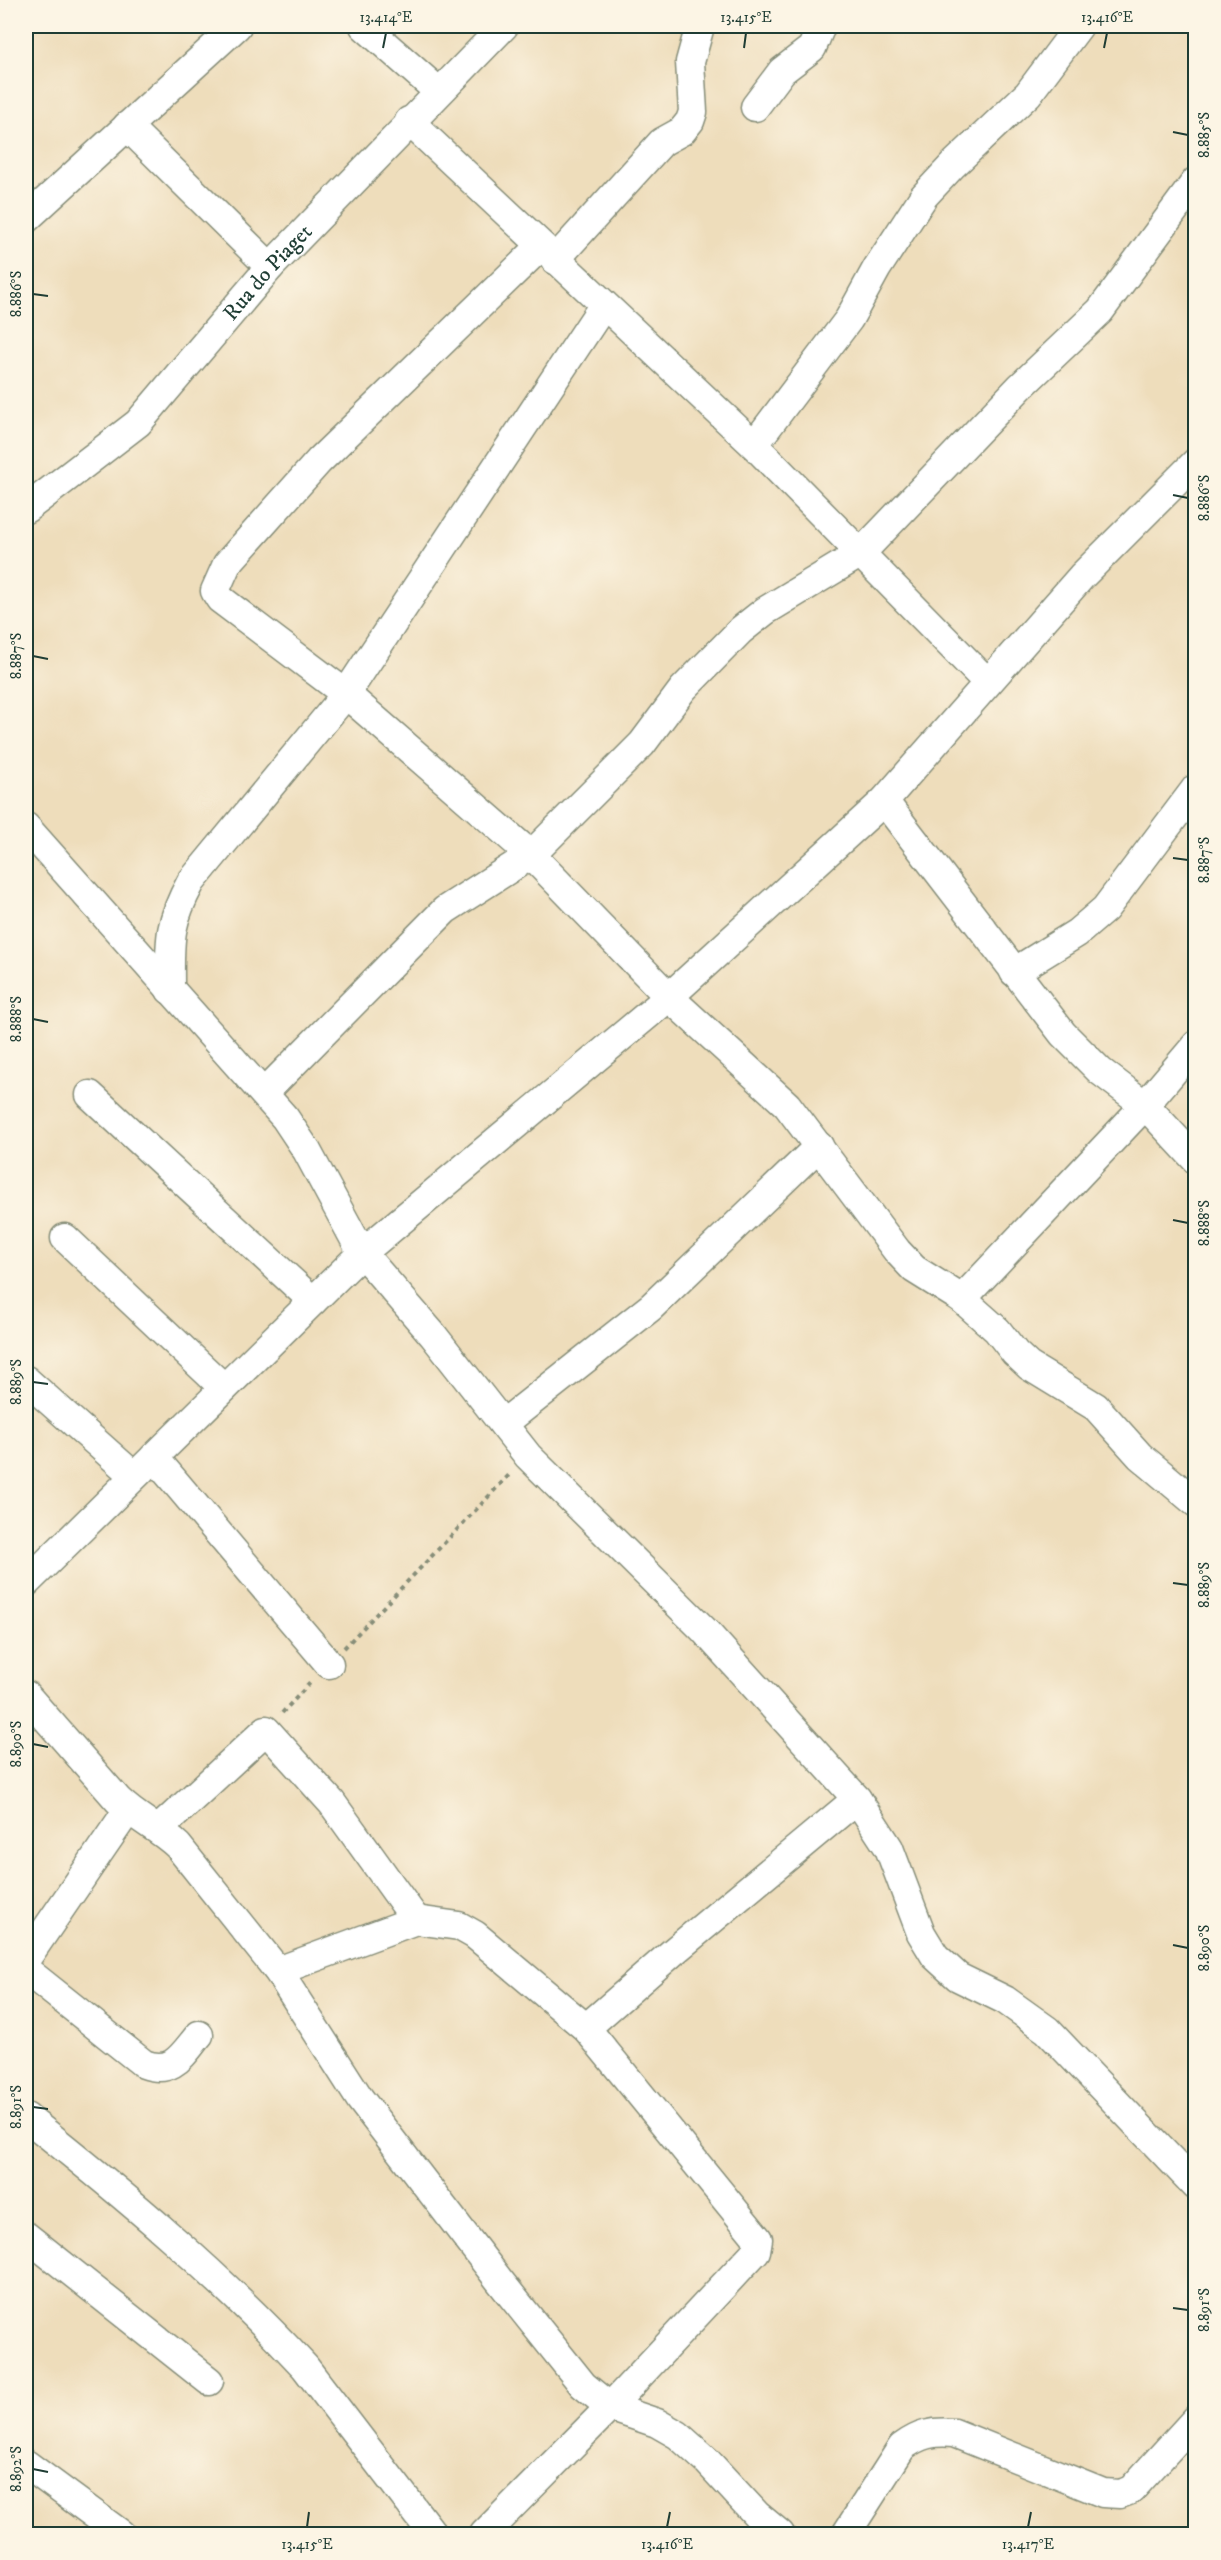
<svg xmlns="http://www.w3.org/2000/svg" width="1221" height="2560" viewBox="0 0 1221 2560" font-family="'IM FELL DW Pica',serif">
	<style>
		.lines { fill: none; stroke-linecap: round; stroke-linejoin: round }
		.minor-casing { stroke: #868d78; stroke-width: 31 }
		.path { stroke: #868d78; stroke-width: 4; stroke-dasharray: 4.5 4.5; stroke-linecap: butt }
		.minor { stroke: #fff; stroke-width: 28 }
		.ticks { fill: none; stroke: #1f3d34; stroke-width: 2 }
		.labels { text-anchor: middle; dominant-baseline: central; stroke-width: 5; stroke-linejoin: round; paint-order: stroke }
		.street-label { font-size: 22px; fill: #1f3d34; stroke: #fcf5e5 }
		.neatline { fill: none; stroke: #1f3d34; stroke-width: 2 }
		.ticks-label { font-size: 15px; text-anchor: middle; fill: #1f3d34 }
	</style>
	<rect width="100%" height="100%" fill="#fcf5e5"/>
	<filter id="ink" filterUnits="userSpaceOnUse"><feTurbulence type="fractalNoise" baseFrequency=".0167" numOctaves="2"/><feDisplacementMap in="SourceGraphic" scale="12" xChannelSelector="R" yChannelSelector="G"/><feConvolveMatrix kernelMatrix="1 2 1 2 8 2 1 2 1" color-interpolation-filters="sRGB"/></filter>
	<filter id="wash" filterUnits="userSpaceOnUse"><feTurbulence type="fractalNoise" baseFrequency=".008" numOctaves="4" result="noise"/><feDisplacementMap in="SourceGraphic" scale="24" xChannelSelector="R" yChannelSelector="G"/><feGaussianBlur stdDeviation="1.35" result="paint"/><feColorMatrix in="noise" values="0 0 0 0 0 0 0 0 0 0 0 0 0 0 0 0 0 1.4 0 .05"/><feComposite in="paint" operator="in"/></filter>
	<g filter="url(#wash)">
		<rect width="100%" height="100%" fill="#edb"/>
	</g>
	<g filter="url(#ink)">
		<g class="lines">
			<g class="minor-casing">
				<g id="minor">
					<path d="M364,26L439,92"/>
					<path d="M755,107L782,71L812,48L821,26"/>
					<path d="M409,121L754,445L987,682"/>
					<path d="M127,126L270,267"/>
					<path d="M26,219L237,26"/>
					<path d="M541,246L319,461L227,564L215,591L220,599L346,694L531,855L669,997L787,1105L897,1251L914,1269L962,1299L997,1330L1015,1353L1029,1366L1096,1407L1140,1456L1196,1503"/>
					<path d="M555,260L662,142L682,131L690,121L693,112L690,62L700,26"/>
					<path d="M754,445L849,319L877,268L924,196L953,165L1028,94L1079,26"/>
					<path id="s1" d="M26,509L138,423L270,267L504,26"/>
					<path d="M884,801L1063,1034L1100,1071L1145,1105L1196,1160"/>
					<path d="M26,827L285,1118L307,1151L362,1253L433,1335L528,1456L704,1630L857,1799L889,1848L921,1933L935,1956L958,1977L1005,2000L1047,2030L1196,2186"/>
					<path d="M1014,972L1077,933L1105,909L1196,788"/>
					<path d="M170,990C170,942 167,926 191,882L346,694L603,306"/>
					<path d="M264,1093L445,910L531,855L642,744L683,689L741,630L765,611L861,553L1020,387L1100,311L1196,181"/>
					<path d="M90,1095L313,1301"/>
					<path d="M65,1238L224,1388"/>
					<path d="M962,1299L1145,1105L1196,1045"/>
					<path d="M26,1380L134,1476"/>
					<path d="M503,1424L651,1307L819,1146"/>
					<path d="M154,1457L329,1664"/>
					<path d="M26,1583L362,1253L669,997L884,801L1082,576L1196,462"/>
					<path d="M26,1695L118,1800C136,1818 159,1828 178,1846L278,1971L360,2099L499,2280L583,2385L610,2407L657,2423L678,2435L707,2461L757,2515L780,2534"/>
					<path d="M159,1829L266,1730L332,1803L416,1920"/>
					<path d="M26,1959L128,1810"/>
					<path d="M26,1970L144,2064C173,2075 182,2055 199,2035"/>
					<path d="M278,1971L416,1920L459,1926L475,1935L586,2028L758,2239L756,2251L610,2407L484,2534"/>
					<path d="M586,2028L673,1952L857,1799"/>
					<path d="M26,2117C123,2194 220,2275 305,2367L433,2534"/>
					<path d="M26,2236L209,2381"/>
					<path d="M26,2464L121,2534"/>
					<path d="M846,2534L902,2447C920,2434 933,2431 954,2433L1103,2493L1120,2494L1131,2490L1196,2419"/>
				</g>
			</g>
			<path class="path" d="M344,1648L511,1473
				M282,1713L312,1681"/>
			<use href="#minor" class="minor"/>
		</g>
	</g>
	<path class="ticks" d="M383,48L386,33M744,48L746,33M1104,48L1107,33M1173,132L1188,135M33,294L48,296M1173,495L1188,498M33,656L48,659M1173,858L1188,860M33,1019L48,1022M1173,1220L1188,1223M33,1382L48,1384M1173,1583L1188,1585M33,1744L48,1747M1173,1945L1188,1948M33,2107L48,2109M1173,2308L1188,2310M33,2469L48,2472M307,2527L309,2512M667,2527L670,2512M1028,2527L1031,2512"/>
	<g class="labels">
		<g class="street-label">
			<text stroke="none"><textPath href="#s1" startOffset="340">Rua do Piaget</textPath></text>
		</g>
	</g>
	<rect width="1221" height="2560" fill="none" stroke="#fcf5e5" stroke-width="66"/>
	<rect x="33" y="33" width="1155" height="2494" class="neatline"/>
	<g class="ticks-label">
		<text x="386" y="22">13.414°E</text>
		<text x="746" y="22">13.415°E</text>
		<text x="1107" y="22">13.416°E</text>
		<text transform="translate(1204 135) rotate(-90)" y="5">8.885°S</text>
		<text transform="translate(16 294) rotate(-90)" y="5">8.886°S</text>
		<text transform="translate(1204 498) rotate(-90)" y="5">8.886°S</text>
		<text transform="translate(16 656) rotate(-90)" y="5">8.887°S</text>
		<text transform="translate(1204 860) rotate(-90)" y="5">8.887°S</text>
		<text transform="translate(16 1019) rotate(-90)" y="5">8.888°S</text>
		<text transform="translate(1204 1223) rotate(-90)" y="5">8.888°S</text>
		<text transform="translate(16 1382) rotate(-90)" y="5">8.889°S</text>
		<text transform="translate(1204 1585) rotate(-90)" y="5">8.889°S</text>
		<text transform="translate(16 1744) rotate(-90)" y="5">8.890°S</text>
		<text transform="translate(1204 1948) rotate(-90)" y="5">8.890°S</text>
		<text transform="translate(16 2107) rotate(-90)" y="5">8.891°S</text>
		<text transform="translate(1204 2310) rotate(-90)" y="5">8.891°S</text>
		<text transform="translate(16 2469) rotate(-90)" y="5">8.892°S</text>
		<text x="307" y="2549">13.415°E</text>
		<text x="667" y="2549">13.416°E</text>
		<text x="1028" y="2549">13.417°E</text>
	</g>
</svg>
